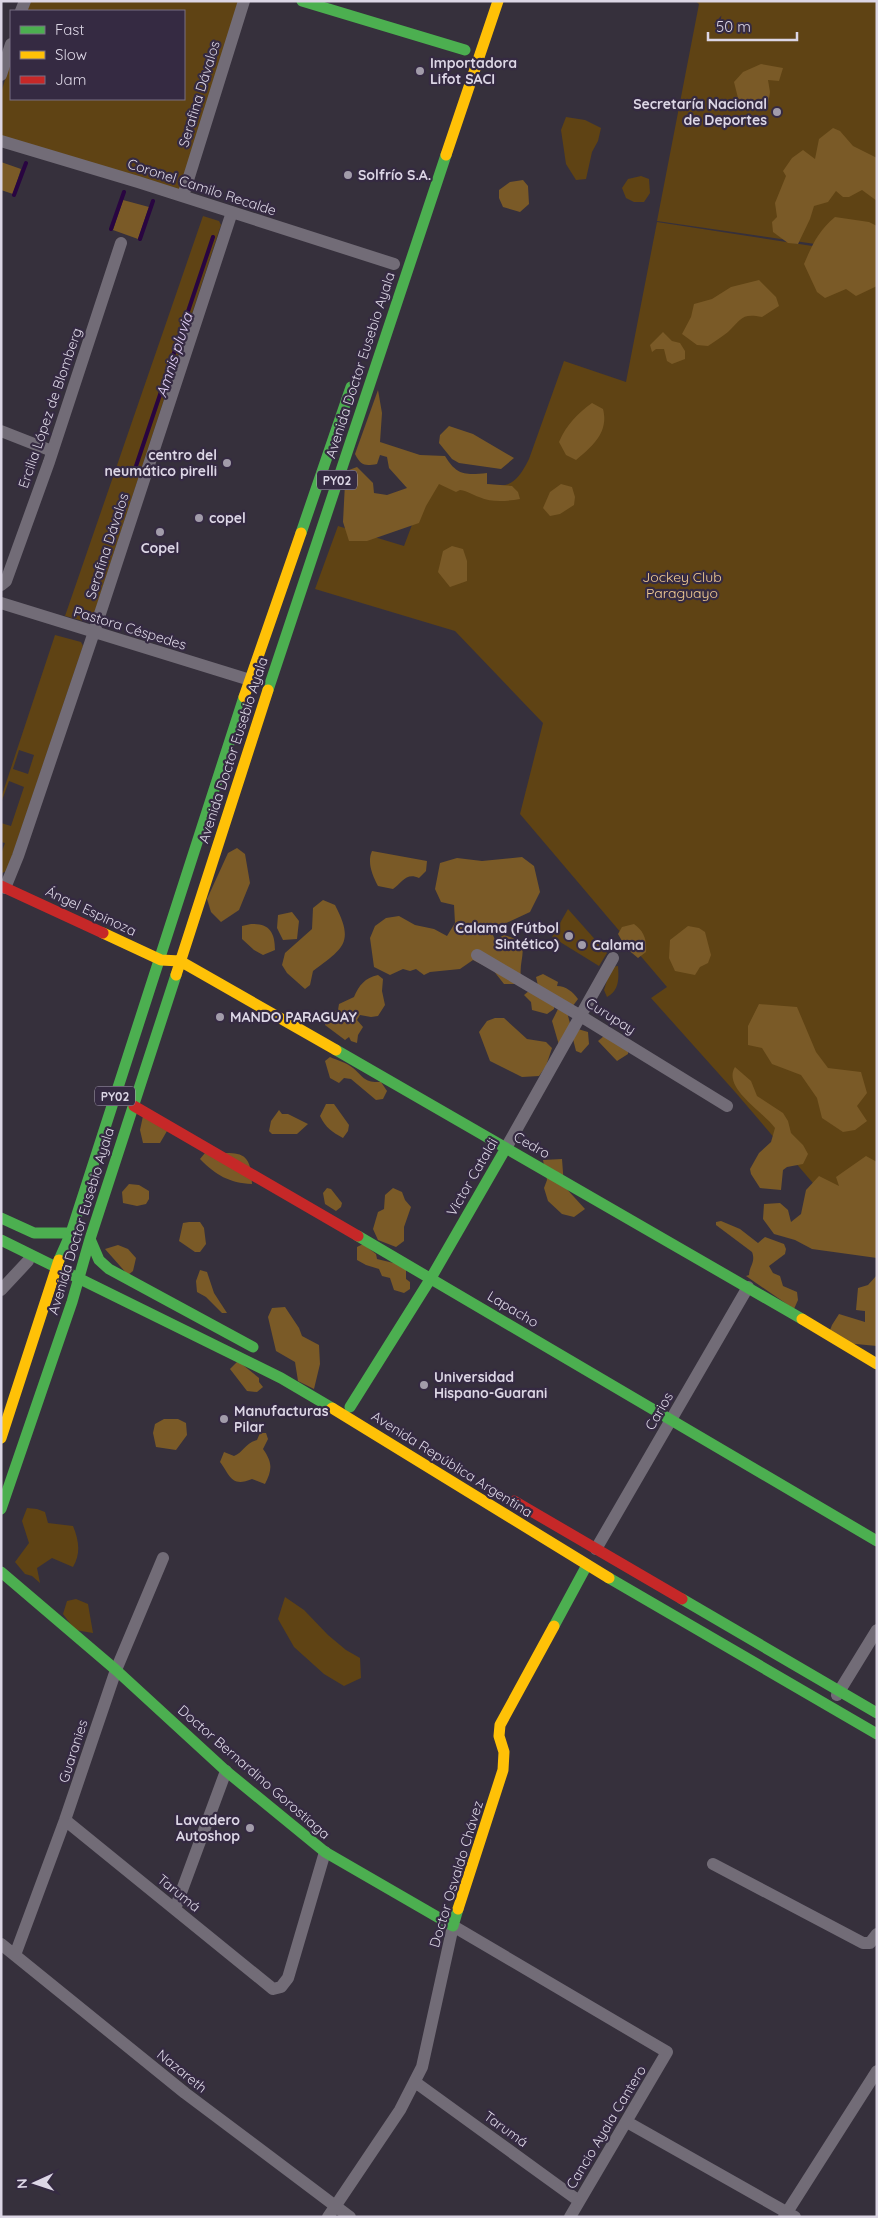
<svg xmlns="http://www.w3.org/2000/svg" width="878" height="2218" viewBox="0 0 878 2218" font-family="Quicksand,sans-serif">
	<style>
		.green { fill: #5f4314; fill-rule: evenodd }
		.forest { fill: #7a5a27 }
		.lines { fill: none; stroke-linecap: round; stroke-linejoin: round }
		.stream { stroke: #290541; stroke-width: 4 }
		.street { stroke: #726c77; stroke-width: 12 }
		.fast { stroke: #4caf50; stroke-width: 11 }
		.slow { stroke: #ffc107; stroke-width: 11 }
		.jam { stroke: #c62828; stroke-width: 11 }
		.poi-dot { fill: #a29caa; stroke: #352a42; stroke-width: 2 }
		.labels { text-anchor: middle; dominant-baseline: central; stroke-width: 4.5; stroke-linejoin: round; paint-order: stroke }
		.shield { fill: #352a42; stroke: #aaa2b4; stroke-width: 1 }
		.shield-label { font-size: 12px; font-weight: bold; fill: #dcd6e5 }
		.poi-label { font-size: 14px; font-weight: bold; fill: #dcd6e5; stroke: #352a42; text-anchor: start }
		.street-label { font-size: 14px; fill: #dcd6e5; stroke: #352a42 }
		.park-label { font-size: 14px; fill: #f6cf96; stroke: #352a42 }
		.water-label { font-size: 15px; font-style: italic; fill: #e3d1f8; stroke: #352a42 }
	</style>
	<rect width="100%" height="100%" fill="#36303c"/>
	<path class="green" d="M29,1H239L182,191L1,137V93L11,60V99H184V11H26Z
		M695,1H877V253L657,221L699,4Z
		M566,117L585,120L601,128L598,141L592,152L586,179L576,180L566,164L561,130Z
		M641,176L649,179L650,193L644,202H634L626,198L622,188L628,179Z
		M203,216L219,221L221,225L92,620L87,622L65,616Z
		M657,222L877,256V1258L736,1093L651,998L667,987L520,814L543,723L455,631L315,589L338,526L404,546L433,469C447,473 461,477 475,481C505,489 514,489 529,459L564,361L626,382Z
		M55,635L81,642L83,646L7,871L2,873L1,854L5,843L1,842V823L11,826L24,787L9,781L1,803V798ZM19,750L34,755L28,774L13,769Z
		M568,909L607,953L599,966L552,937Z
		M618,966C619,979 619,991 607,997L604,990L611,967Z
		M27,1508L37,1509L45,1512L48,1523L73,1526C79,1541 81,1553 73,1567L52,1558L37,1568L40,1583L32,1576L25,1574L15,1562L29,1543L22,1521Z
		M285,1597L304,1610L328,1635L346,1650L360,1658L361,1678L344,1686L324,1674L294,1647L278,1619Z
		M76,1599L88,1604L93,1633L75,1630L63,1614L67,1601Z"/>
	<path class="forest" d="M761,64L783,68L779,81L768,80L770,92L768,105L757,109L744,106L738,98L734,82L743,72Z
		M833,128L840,131L853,146L877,158V201L862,190L849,197H843L836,191L828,202L814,206L810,219L798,244L788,243L773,232L772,222L777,217L775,203L786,176L783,171L792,158L803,150L815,159L819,139Z
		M1,162L21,169L13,194L1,190Z
		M523,180L528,186L529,204L520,212L503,207L499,198V190L510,182Z
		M123,200L149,207L138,239L113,230Z
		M835,217L869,222L877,226V286L856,296L846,289L825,298L817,292L804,264C812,245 819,230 835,217Z
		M759,280L776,297L779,306L762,317C741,313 742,319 728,332C722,337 715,341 708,346L697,345L682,334L691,317L694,304L712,299L731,287Z
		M663,332L672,341L680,343L685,351V359L672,364L667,361L664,349H656L652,352L650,345Z
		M378,390L382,413L380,442L420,455L445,456C457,476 466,475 487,473V484L512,486L518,492L520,499C507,501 493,503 479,497C473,495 468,491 460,490L456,492L439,484L426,506L419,523L367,541H349L343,522L345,483L349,470L357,467L373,483L374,493L387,495L407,488L389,468L387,457L380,455L377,464C365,466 361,466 355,454Z
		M592,403L603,409C609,432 593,446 576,460L566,455L559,442C567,424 577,414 592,403Z
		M449,426L473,434L514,458L501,469L459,463L452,459L439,443L440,435Z
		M561,484L572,487L575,497L574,505L560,514L550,516L543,508L550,492Z
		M452,546L463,549L467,561V581L450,587L438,572L443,551Z
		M237,848L245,854L250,883L239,910L221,922L211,912L207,899L228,853Z
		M372,851L427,861L426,871L419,878C406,872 402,883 393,889L378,886C372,875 367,862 372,851Z
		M522,857L534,866L540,892L530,912L491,930L495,940L504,935C534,944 518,955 521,978L516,984H504L493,970L473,960L460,969L430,972L424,975L416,969L410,971L403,969L390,975L374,967L370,938L375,926L386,918L399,916L415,925L434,929L447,936L455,923L454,905L441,902L435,889L440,863L457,858L482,861Z
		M323,900L335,905C355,943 343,948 313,971L310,985L305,989L287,973L282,965L285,953L312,929L313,908Z
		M292,912L299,921L297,939L283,940L277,928L278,915Z
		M251,924C269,923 275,932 275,950L263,955L254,950L242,939V926Z
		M634,924C644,931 647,940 646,952L638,958L626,948L618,934L622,927Z
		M688,926L699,928L705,932L711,955L708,963L700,967L695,975L675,971L669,958L670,940Z
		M543,974L558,982L557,986C566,986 573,992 578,999L572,1007L539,990L536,977Z
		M378,975L383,979L382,991L385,1005L378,1016L371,1017L360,1015L357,1020L363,1027L358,1035L357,1043L351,1041L349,1037L345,1040L325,1025V1017L338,1010L339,1004L354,997C359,985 365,978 378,975Z
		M530,990L554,1005V1009L547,1014L532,1010L531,1002L524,995Z
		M759,1004L797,1007L816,1052L828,1068L861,1072L867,1093L857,1106L867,1121L855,1130L843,1132L822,1118L817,1098L801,1075L772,1064L762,1048L748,1045V1026Z
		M558,1009L567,1012L571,1027L588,1032L589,1044L581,1053L576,1051L573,1039L559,1045L552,1021Z
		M495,1018H504L527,1039L546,1042L552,1048L546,1066L539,1076L522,1077L490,1061L479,1032L487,1021Z
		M604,1036L628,1050V1054L617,1061L598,1041Z
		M330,1057C337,1060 347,1063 353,1068C364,1077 364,1083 381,1082L387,1091L383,1099L376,1100L351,1079L344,1078L339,1083L330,1078L325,1061Z
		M735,1067L751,1081L757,1096L783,1113L788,1121L791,1133L803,1145L808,1154L803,1164L787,1167L783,1170L781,1190L760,1188L751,1174L750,1169L759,1153L771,1142L775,1128C764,1112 722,1088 735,1067Z
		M326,1104H334L349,1125L348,1131L343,1138C332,1132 326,1128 320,1116Z
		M279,1110L282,1114H288L308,1124L297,1134H272L269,1131L271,1121Z
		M143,1116L167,1131L160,1143H143L140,1130Z
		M205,1153C237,1154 251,1146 252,1184C229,1183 216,1175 200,1159Z
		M866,1156L877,1162V1258L812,1249L795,1240L774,1234L763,1219L764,1204L780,1203L788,1210L791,1222L801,1214L806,1190L819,1176L839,1186L836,1177Z
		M562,1159L564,1186L585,1209L574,1217L562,1214L548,1201L544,1188L547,1180L543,1160Z
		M129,1184L139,1185L149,1191V1199L146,1204L137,1206L123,1203L122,1192Z
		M327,1188L331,1189L342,1203L341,1207L336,1211L325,1204L323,1193Z
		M393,1188L402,1192L405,1200L411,1207L404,1227V1241L396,1247L378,1240L373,1229L378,1212L384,1209L385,1195Z
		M721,1221L740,1229L758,1243L765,1237L784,1244L786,1249L785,1254L769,1266L773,1273L780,1276L783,1286L797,1292L798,1300L794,1309L746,1276L749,1275C749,1267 756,1262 752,1252L716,1225V1222Z
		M189,1222H200L204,1228L206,1244L200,1252H195L179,1241L183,1223Z
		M363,1244L376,1254L377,1259L406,1266V1279L410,1282V1289L404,1293L394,1290L390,1278L382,1276L379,1269L366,1265L357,1260V1247Z
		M118,1245L128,1249L136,1258L133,1271L128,1275L105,1249Z
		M200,1270L207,1272L214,1293L227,1313H222L206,1297L197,1292L196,1281Z
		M877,1275V1346L845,1343L829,1333L832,1325L839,1314L865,1322V1311L856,1310L858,1288L868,1285Z
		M285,1307L299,1328L302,1336L319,1345L320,1364L314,1389L298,1381L295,1362L276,1351L268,1317L272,1308Z
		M238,1361L259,1378V1382L263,1387L257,1392L247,1391L230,1369Z
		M164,1419H178L186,1423L187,1435L176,1450L156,1447L153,1433L155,1424Z
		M260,1433H266L268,1439L263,1449C273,1463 272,1470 265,1484L252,1479C231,1488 230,1475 220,1462L224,1452L234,1456C243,1453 245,1443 257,1440Z"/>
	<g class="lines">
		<path class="stream" d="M14,195L26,163
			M111,229L124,192
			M140,239L153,201
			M134,472L213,237"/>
		<path class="street" d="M21,11L25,1
			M1,75L11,44
			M1,141L138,182L394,264
			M183,196L244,1
			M1,431L52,451
			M1,585L6,581L49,462L121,243
			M1,603L250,680
			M5,888L18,856L94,632L232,212
			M477,955L579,1015L727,1106
			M506,1148L613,958
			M1,1290L28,1261
			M596,1549L748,1287
			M837,1695L877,1630
			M65,1820L273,1989L281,1987L288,1978L325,1852
			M713,1864L863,1943H870L877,1934
			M175,1909L226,1771
			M1,1944L185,2093L350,2217
			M15,1955L65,1820L116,1670L163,1558
			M415,2082L579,2201
			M627,2122L795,2217
			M328,2217L400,2110L422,2067L453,1926L667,2052L570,2217
			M784,2217L877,2071"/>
		<path class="fast" d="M302,1L465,50
			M301,533L351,387
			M268,690L446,155
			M336,1050L802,1319
			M1,1218L34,1233H71
			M358,1236L877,1541
			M90,1239L99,1260L109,1269L253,1347
			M1,1240L281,1378L332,1408
			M59,1260L71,1233L244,697
			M350,1407L431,1278L506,1148
			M1,1509L72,1302L90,1239L176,975
			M1,1572L116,1670L226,1771L325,1852L453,1926L458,1909
			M609,1578L877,1734
			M682,1599L877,1713
			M554,1626L587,1565"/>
		<path class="slow" d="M446,155L498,1
			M244,697L301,533
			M103,933L161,960L180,961L336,1050
			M176,975L268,690
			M802,1319L877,1364
			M332,1408L609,1578
			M1,1438L59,1260
			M458,1909L503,1770L504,1752L499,1736L500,1725L554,1626"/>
		<path class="jam" d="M1,886L103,933
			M134,1106L358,1236
			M514,1501L682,1599"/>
	</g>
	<g class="poi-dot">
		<circle cx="420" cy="71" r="5"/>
		<circle cx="777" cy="112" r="5"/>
		<circle cx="348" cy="175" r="5"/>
		<circle cx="227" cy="463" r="5"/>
		<circle cx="199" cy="518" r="5"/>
		<circle cx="160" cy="532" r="5"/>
		<circle cx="569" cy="936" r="5"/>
		<circle cx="582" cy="945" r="5"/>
		<circle cx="220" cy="1017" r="5"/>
		<circle cx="424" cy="1385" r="5"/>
		<circle cx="224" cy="1419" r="5"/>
		<circle cx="250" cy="1828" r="5"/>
	</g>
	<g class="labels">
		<g class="shield">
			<rect x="317" y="470.5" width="40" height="19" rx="4"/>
			<rect x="95" y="1086.5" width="40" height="19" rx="4"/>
		</g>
		<g class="shield-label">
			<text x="337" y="480">PY02</text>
			<text x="115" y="1096">PY02</text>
		</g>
		<g class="poi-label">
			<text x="430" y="63">Importadora<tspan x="430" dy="16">Lifot SACI</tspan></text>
			<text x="767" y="104" text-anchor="end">Secretaría Nacional<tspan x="767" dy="16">de Deportes</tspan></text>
			<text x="358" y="175">Solfrío S.A.</text>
			<text x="217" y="455" text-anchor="end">centro del<tspan x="217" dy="16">neumático pirelli</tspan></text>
			<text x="209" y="518">copel</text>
			<text x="160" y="548" text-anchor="middle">Copel</text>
			<text x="559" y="928" text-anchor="end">Calama (Fútbol<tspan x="559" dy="16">Sintético)</tspan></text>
			<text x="592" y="945">Calama</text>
			<text x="230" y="1017">MANDO PARAGUAY</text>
			<text x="434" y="1377">Universidad<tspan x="434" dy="16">Hispano-Guarani</tspan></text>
			<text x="234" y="1411">Manufacturas<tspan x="234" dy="16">Pilar</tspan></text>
			<text x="240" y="1820" text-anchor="end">Lavadero<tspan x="240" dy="16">Autoshop</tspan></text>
		</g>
		<g class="street-label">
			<text transform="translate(199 94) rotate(-73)">Serafina Dávalos</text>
			<text transform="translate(202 187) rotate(18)">Coronel Camilo Recalde</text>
			<text transform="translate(360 365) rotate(-72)">Avenida Doctor Eusebio Ayala</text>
			<text transform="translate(50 408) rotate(-71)">Ercilia López de Blomberg</text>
			<text transform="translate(107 546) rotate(-72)">Serafina Dávalos</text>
			<text transform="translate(130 628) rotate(17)">Pastora Céspedes</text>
			<text transform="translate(233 750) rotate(-72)">Avenida Doctor Eusebio Ayala</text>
			<text transform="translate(91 911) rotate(25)">Ángel Espinoza</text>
			<text transform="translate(611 1016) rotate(32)">Curupay</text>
			<text transform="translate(532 1145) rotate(30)">Cedro</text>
			<text transform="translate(472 1177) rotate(-60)">Victor Cataldi</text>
			<text transform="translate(81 1221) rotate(-73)">Avenida Doctor Eusebio Ayala</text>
			<text transform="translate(513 1309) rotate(31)">Lapacho</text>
			<text transform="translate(659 1411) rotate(-60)">Carios</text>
			<text transform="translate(452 1464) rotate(32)">Avenida República Argentina</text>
			<text transform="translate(73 1751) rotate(-72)">Guaranies</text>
			<text transform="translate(254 1772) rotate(41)">Doctor Bernardino Gorostiaga</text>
			<text transform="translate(456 1874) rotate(-73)">Doctor Osvaldo Chávez</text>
			<text transform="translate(179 1893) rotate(39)">Tarumá</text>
			<text transform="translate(182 2071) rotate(39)">Nazareth</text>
			<text transform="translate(606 2127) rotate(-59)">Cancio Ayala Cantero</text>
			<text transform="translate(506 2129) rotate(36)">Tarumá</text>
		</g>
		<g class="park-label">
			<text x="682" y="577">Jockey Club<tspan x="682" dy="16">Paraguayo</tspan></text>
		</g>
		<g class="water-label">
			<text transform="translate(174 355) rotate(-72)">Amnis pluvia</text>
		</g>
	</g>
	<rect width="878" height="2218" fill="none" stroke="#dcd6e5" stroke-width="5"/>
	<rect x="10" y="10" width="175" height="90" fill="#352a42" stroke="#786f83"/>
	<rect x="20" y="26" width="25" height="8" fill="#4caf50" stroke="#786f83"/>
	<text x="55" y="35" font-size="15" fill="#dcd6e5">Fast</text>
	<rect x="20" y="51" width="25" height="8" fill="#ffc107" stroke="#786f83"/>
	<text x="55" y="60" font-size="15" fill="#dcd6e5">Slow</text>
	<rect x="20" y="76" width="25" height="8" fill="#c62828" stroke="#786f83"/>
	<text x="55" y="85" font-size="15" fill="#dcd6e5">Jam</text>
	<g transform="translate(35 2183) rotate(267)" stroke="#352a42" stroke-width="4" paint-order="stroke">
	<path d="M0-4L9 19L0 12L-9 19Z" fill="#dcd6e5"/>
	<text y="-8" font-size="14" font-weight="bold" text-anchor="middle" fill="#dcd6e5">N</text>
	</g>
	<path d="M708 32v8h89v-8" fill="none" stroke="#dcd6e5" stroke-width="2.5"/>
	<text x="716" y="32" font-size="15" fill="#dcd6e5" stroke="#352a42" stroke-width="4" paint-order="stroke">50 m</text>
</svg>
